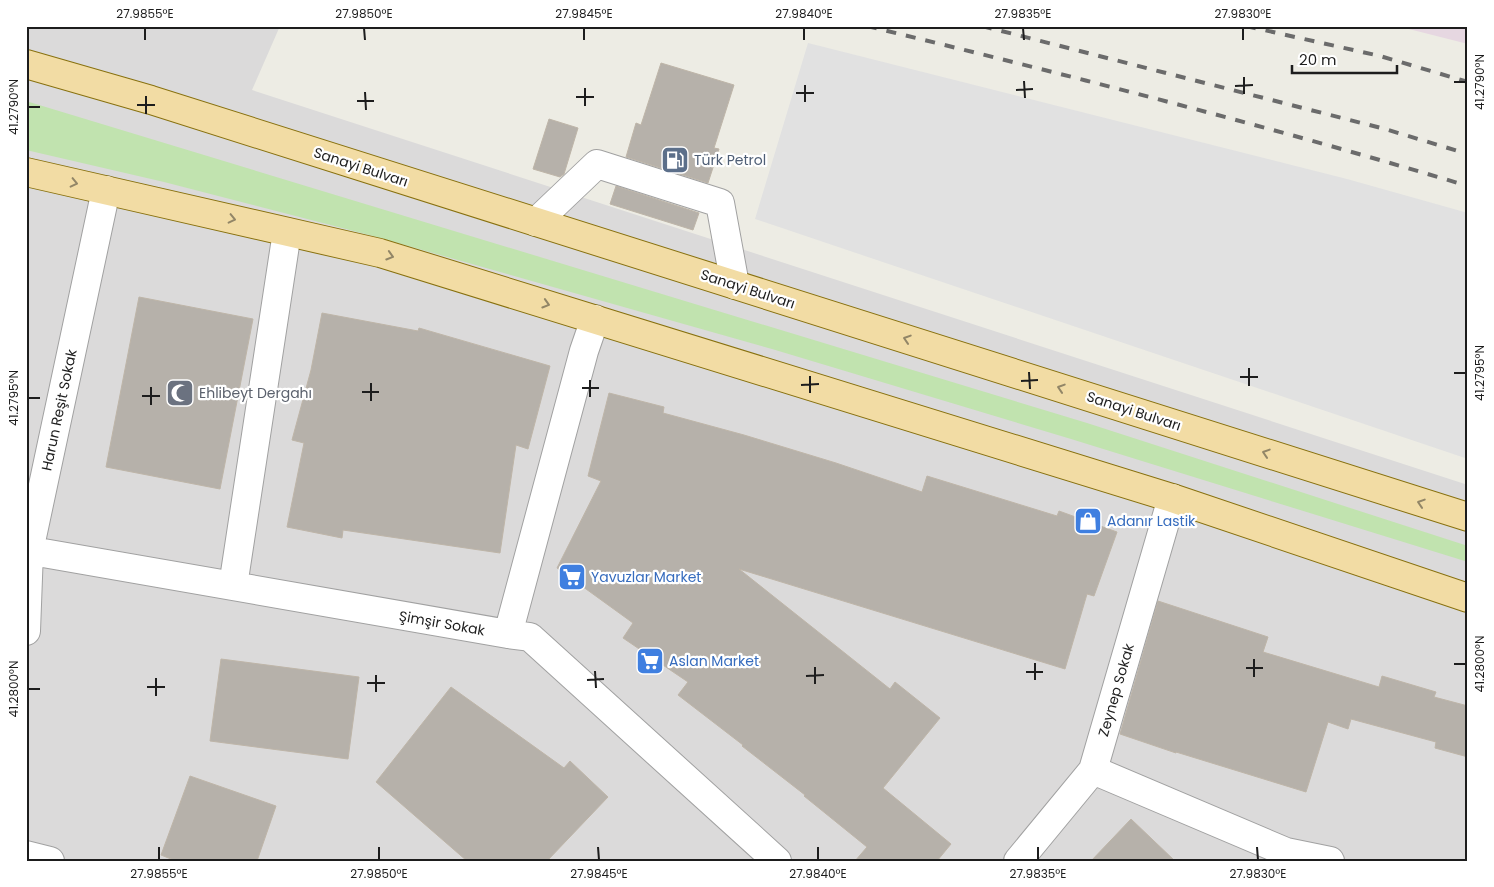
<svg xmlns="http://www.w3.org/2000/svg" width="1494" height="887" viewBox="0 0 1494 887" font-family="Poppins,sans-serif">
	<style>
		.residential { fill: #dbdada }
		.industrial { fill: #e6d7e1 }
		.grass { fill: #c1e3af }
		.parking { fill: #e1e1e1 }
		.building { fill: #b6b1aa; stroke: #beb5a8 }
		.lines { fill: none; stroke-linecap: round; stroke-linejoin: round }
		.minor-casing { stroke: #a1a1a1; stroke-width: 30 }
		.major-casing { stroke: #88710f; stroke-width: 30 }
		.minor { stroke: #fff; stroke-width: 28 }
		.major { stroke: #f2dca4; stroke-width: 28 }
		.rail { stroke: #6b6b6b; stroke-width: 4; stroke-dasharray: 10 10; stroke-linecap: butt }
		.oneway { stroke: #928667 }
		.ticks { fill: none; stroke: #1d1d1d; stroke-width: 2 }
		.labels { text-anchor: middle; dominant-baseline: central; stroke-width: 4.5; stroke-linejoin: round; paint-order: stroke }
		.service-label { font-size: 14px; fill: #4e5e75; stroke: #fff; text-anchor: start }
		.street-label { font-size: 14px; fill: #1d1d1d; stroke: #fff }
		.worship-label { font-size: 14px; fill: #5b616d; stroke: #fff; text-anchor: start }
		.shop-label { font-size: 14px; fill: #366cbe; stroke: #fff; text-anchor: start }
		.neatline { fill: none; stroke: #1d1d1d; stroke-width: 2 }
		.ticks-label { font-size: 12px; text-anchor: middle; fill: #1d1d1d }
	</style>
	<rect width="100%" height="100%" fill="#edece4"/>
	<path class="residential" d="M26,26H280L252,90L1468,485V861H26Z"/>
	<path class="industrial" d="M1397,26H1468V44Z"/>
	<path class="grass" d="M26,101L1087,423L1468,546V562L1071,439L772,349L373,236L164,182L26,150Z"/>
	<path class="parking" d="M808,43L1347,179L1468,213V459L755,219Z"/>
	<path class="building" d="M661,63L734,85L714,148L719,149L708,183L626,157L636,123L641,125Z
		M549,119L578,128L564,174L560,177L533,169Z
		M616,186L699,213L693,230L610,204Z
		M139,297L253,319L220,489L106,467Z
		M322,313L418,331L419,328L550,366L528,449L516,445L500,553L343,530L342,538L287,527L304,443L292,440L311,370Z
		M609,393L664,407L663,413L744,435L836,463L922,492L927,476L1057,516L1059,511L1117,532L1094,596L1087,594L1065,669L739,569L890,689L895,682L940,718L883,788L951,844L937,861H855L867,847L804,796L805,795L742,746L743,745L678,695L688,682L623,638L633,623L557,568L601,481L588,476Z
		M1158,601L1268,637L1263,652L1379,687L1382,676L1436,692L1434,697L1468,706V757L1435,748L1436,742L1351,719L1348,729L1328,722L1306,792L1176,752V753L1120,734Z
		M221,659L359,677L348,759L210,741Z
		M451,687L564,768L570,761L608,797L547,861H467L376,782Z
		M190,776L276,806L257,861H176L161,855Z
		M1131,819L1175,861H1091Z"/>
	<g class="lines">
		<g class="minor-casing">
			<path id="minor" d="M536,222L597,164L720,203L735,285
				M26,550L508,634L530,637L777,861
				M233,586L287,232
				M26,631L29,551L106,190
				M508,634L584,351L595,319
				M1093,770L1286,852L1330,861
				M26,855L50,861
				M1018,861L1093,770L1172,498"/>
		</g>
		<g class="major-casing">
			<path id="major" d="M26,64L151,100L1468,517
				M26,172L380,253L1172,498L1468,598"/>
		</g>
		<use href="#minor" class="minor"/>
		<use href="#major" class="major"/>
		<path class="rail" d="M867,26C1068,75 1269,126 1468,186
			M982,26L1385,129L1468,154
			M1246,26L1380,56L1468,82"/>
	</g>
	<defs><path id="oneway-chevron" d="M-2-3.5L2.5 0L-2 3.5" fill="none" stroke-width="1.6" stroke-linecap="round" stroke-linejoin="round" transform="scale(1.25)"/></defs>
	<g class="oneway">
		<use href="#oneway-chevron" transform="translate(74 183) rotate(13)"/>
		<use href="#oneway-chevron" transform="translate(232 219) rotate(13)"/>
		<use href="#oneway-chevron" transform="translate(390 256) rotate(17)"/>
		<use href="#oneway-chevron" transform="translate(546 304) rotate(17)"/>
		<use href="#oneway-chevron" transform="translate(907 339) rotate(-162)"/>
		<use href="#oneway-chevron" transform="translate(1061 388) rotate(-162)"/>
		<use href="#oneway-chevron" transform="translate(1266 453) rotate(-162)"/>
		<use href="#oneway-chevron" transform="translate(1421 503) rotate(-162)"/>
	</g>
	<path class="ticks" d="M145,28V40M364,28L365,40M584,28V40M804,28V40M1023,28L1024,40M1243,28V40M1244,77V94M1024,81L1025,98M1454,82H1466M805,85V102M1235,86L1253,85M585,88V106M1016,90L1033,89M365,92L366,110M796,93H814M146,96V114M576,97H594M357,101H374M137,105H155M28,107H40M1249,368V386M1029,372L1030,389M1454,373H1466M810,376V393M1240,377H1258M590,380V397M1021,381L1038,380M371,383V401M801,385L819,384M151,387V405M582,388H599M362,392H379M142,396H160M28,398H40M1254,659V677M1035,663V680M1454,664H1466M815,667V684M1246,668H1263M595,671L596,688M1026,672H1043M376,675V692M806,676L824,675M156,678V696M587,680L604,679M367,683H385M147,687H165M28,689H40M159,847V860M379,847V860M598,847L599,860M818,847V860M1038,847V860M1257,847L1258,860"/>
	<defs>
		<g id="fuel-square" transform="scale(1.4375)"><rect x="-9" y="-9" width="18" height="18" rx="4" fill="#5c6f8a" stroke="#fff"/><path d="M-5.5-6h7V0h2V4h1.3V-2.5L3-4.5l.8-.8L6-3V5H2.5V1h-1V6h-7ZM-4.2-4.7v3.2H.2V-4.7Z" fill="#fff"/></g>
		<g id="mosque-square" transform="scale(1.4375)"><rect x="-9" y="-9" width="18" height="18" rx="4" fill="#6b7280" stroke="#fff"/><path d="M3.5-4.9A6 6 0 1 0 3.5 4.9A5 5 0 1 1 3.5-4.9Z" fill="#fff"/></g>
		<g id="shop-square" transform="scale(1.4375)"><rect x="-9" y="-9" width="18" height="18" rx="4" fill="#3f7fe0" stroke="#fff"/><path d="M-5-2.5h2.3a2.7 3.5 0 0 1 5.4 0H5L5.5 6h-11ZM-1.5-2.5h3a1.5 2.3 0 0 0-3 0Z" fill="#fff"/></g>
		<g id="supermarket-square" transform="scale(1.4375)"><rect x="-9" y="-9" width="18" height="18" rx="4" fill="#3f7fe0" stroke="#fff"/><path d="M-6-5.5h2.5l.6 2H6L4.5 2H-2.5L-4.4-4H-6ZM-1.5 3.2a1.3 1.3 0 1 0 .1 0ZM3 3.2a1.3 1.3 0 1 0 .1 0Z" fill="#fff"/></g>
	</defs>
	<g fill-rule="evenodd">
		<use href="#fuel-square" x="675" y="160"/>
		<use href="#mosque-square" x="180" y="393"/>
		<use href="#shop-square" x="1088" y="521"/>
		<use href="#supermarket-square" x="572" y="577"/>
		<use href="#supermarket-square" x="650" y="661"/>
	</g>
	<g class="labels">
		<g class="service-label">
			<text x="694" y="160">Türk Petrol</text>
		</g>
		<g class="street-label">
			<text transform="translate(361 167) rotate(18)">Sanayi Bulvarı</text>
			<text transform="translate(748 289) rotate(18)">Sanayi Bulvarı</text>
			<text transform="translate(59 410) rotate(-78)">Harun Reşit Sokak</text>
			<text transform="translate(1134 411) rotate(18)">Sanayi Bulvarı</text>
			<text transform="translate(442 623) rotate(10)">Şimşir Sokak</text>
			<text transform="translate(1116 690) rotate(-74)">Zeynep Sokak</text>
		</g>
		<g class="worship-label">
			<text x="199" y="393">Ehlibeyt Dergahı</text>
		</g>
		<g class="shop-label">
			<text x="1107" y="521">Adanır Lastik</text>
			<text x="591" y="577">Yavuzlar Market</text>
			<text x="669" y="661">Aslan Market</text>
		</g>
	</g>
	<rect width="1494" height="887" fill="none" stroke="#ffffff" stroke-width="55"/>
	<path d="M1292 65v8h105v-8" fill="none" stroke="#1d1d1d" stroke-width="2.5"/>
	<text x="1299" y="65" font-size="15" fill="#1d1d1d" stroke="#ffffff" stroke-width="4" paint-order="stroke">20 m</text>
	<rect x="28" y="28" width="1438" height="832" class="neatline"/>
	<g class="ticks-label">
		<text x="145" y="18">27.9855°E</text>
		<text x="364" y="18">27.9850°E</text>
		<text x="584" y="18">27.9845°E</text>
		<text x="804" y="18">27.9840°E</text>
		<text x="1023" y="18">27.9835°E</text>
		<text x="1243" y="18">27.9830°E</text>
		<text transform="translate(1480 82) rotate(-90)" y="4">41.2790°N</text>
		<text transform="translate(14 107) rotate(-90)" y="4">41.2790°N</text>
		<text transform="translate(1480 373) rotate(-90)" y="4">41.2795°N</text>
		<text transform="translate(14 398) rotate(-90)" y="4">41.2795°N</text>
		<text transform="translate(1480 664) rotate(-90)" y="4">41.2800°N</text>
		<text transform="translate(14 689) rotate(-90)" y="4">41.2800°N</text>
		<text x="159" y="878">27.9855°E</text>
		<text x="379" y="878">27.9850°E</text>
		<text x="599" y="878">27.9845°E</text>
		<text x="818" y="878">27.9840°E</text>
		<text x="1038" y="878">27.9835°E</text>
		<text x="1258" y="878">27.9830°E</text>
	</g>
</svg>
